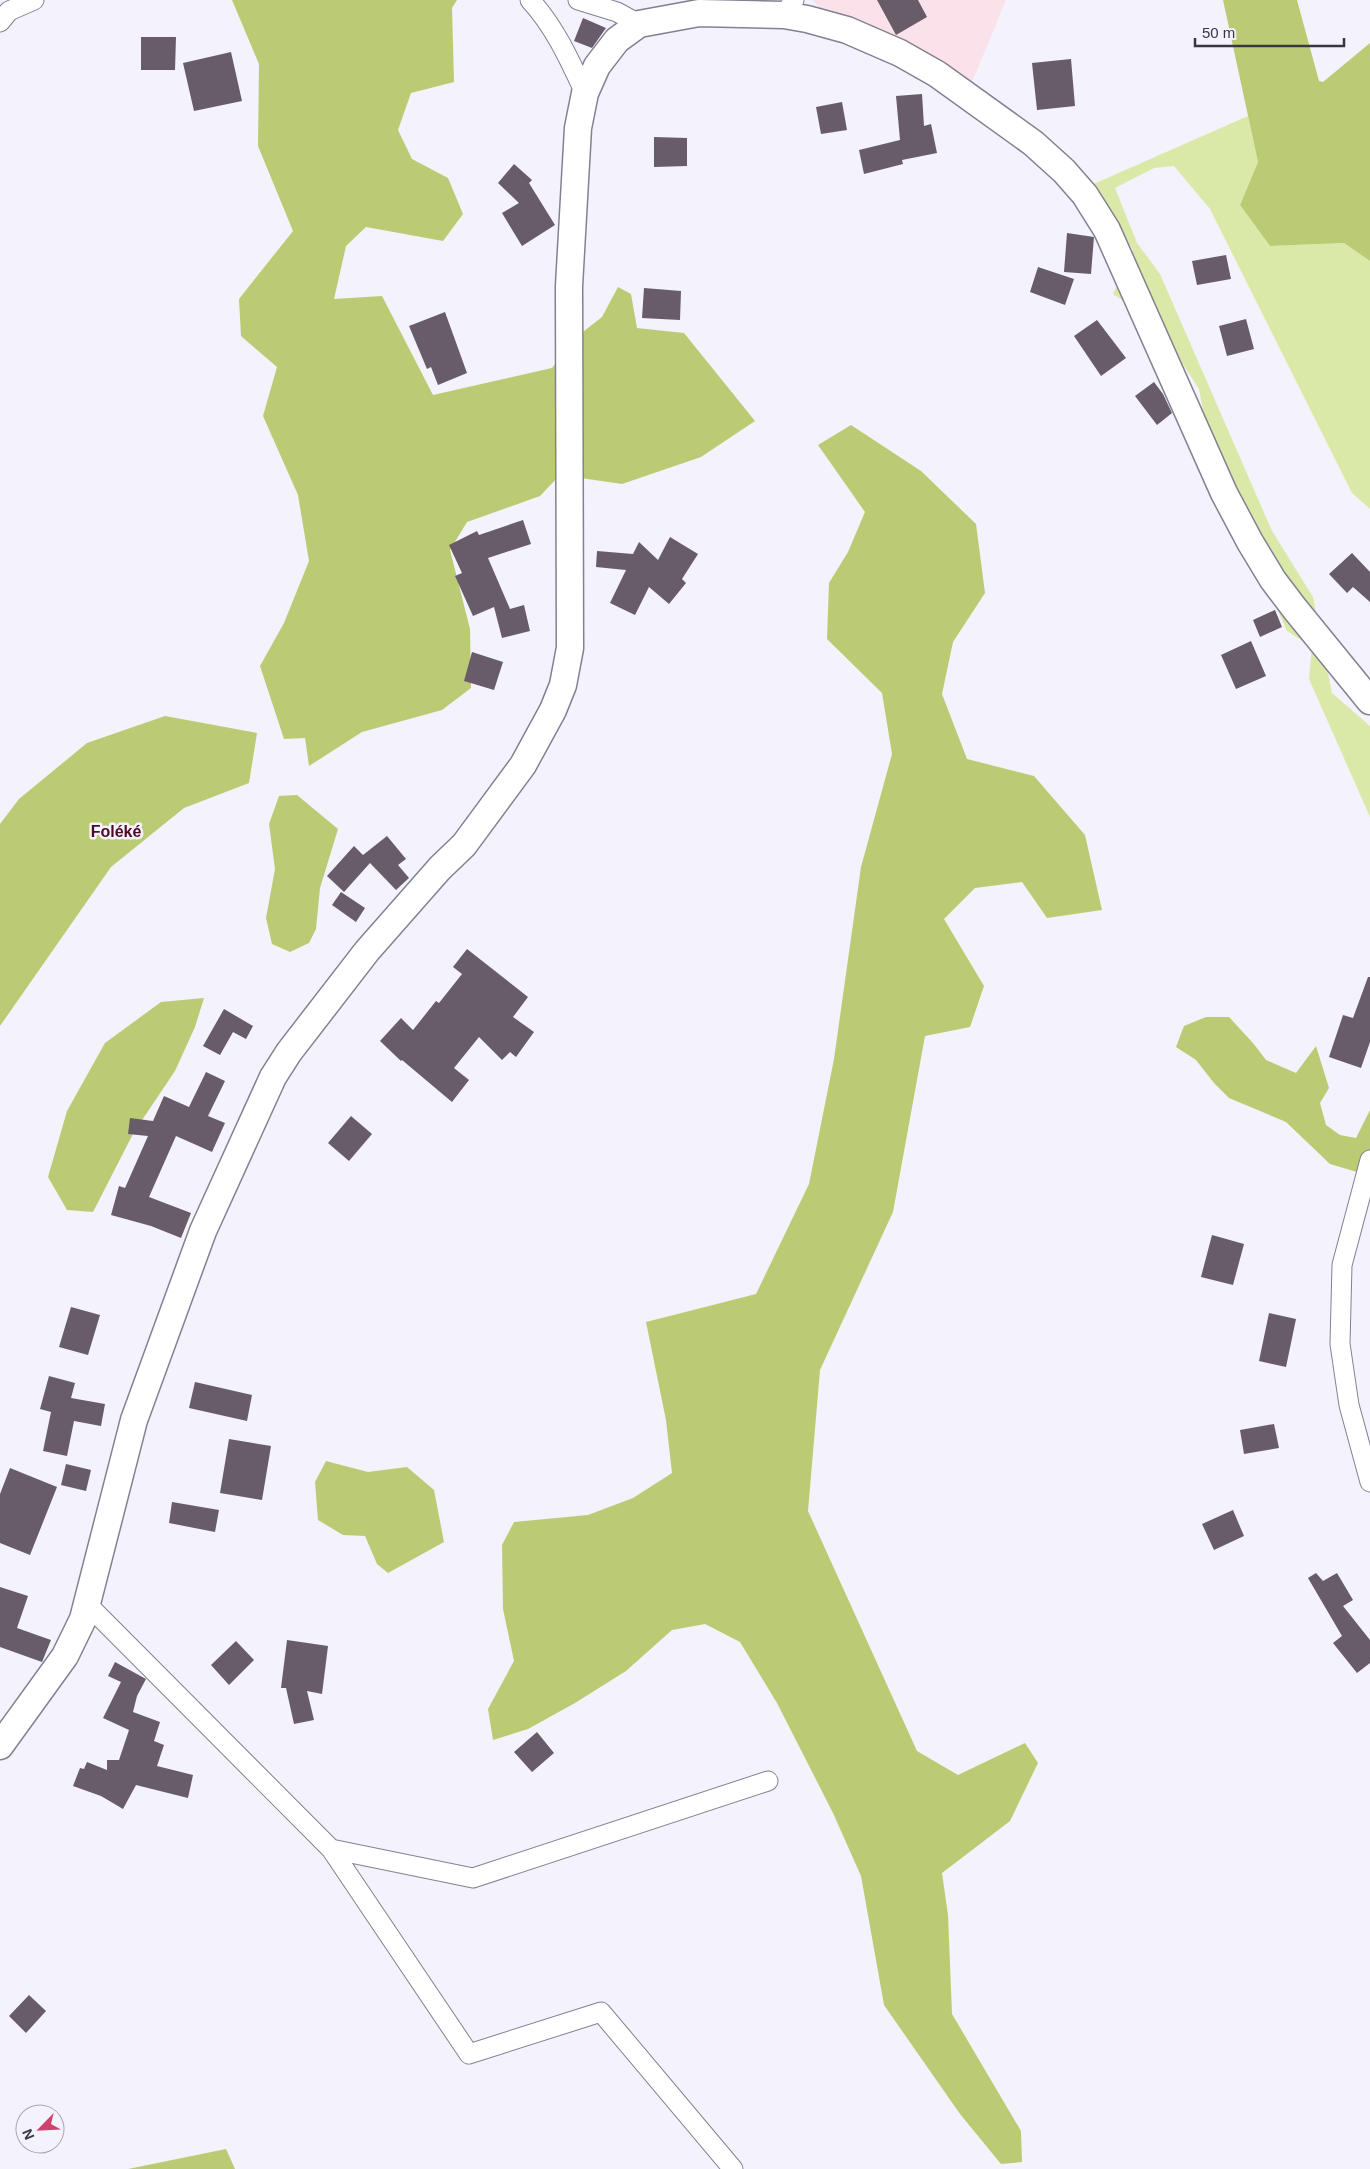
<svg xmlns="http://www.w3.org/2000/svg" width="1370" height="2169" viewBox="0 0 1370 2169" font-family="Arial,sans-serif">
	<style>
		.education { fill: #fbe2ea }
		.green { fill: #dbe9a8 }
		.forest { fill: #bbcb74 }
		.building { fill: #685c68 }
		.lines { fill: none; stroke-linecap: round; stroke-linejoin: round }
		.street-casing { stroke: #838191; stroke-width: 21 }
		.secondary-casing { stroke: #838191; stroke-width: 29 }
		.street { stroke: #fff; stroke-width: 19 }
		.secondary { stroke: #fff; stroke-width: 26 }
		.labels { text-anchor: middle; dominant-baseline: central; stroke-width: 5; stroke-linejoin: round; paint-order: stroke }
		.quarter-label { font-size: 16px; font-weight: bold; fill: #4e0923; stroke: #f3f2fd }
	</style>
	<rect width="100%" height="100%" fill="#f3f2fd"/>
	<path class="education" d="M812,0H1006L972,82L920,49L822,10Z"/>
	<path class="green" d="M1248,116L1258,162L1240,205L1270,246L1344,243L1370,261V509L1352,493L1210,209L1174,166L1154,168L1115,188L1137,243L1160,274L1272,531L1313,597L1332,693L1370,726V817L1309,679L1312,647L1287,631L1212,462L1199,389L1156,323L1113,294L1133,250L1089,186Z"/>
	<path class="forest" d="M232,0H457L452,8L454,82L411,93L398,130L412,159L448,178L463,214L443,241L366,227L346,246L334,299L382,296L433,395L552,368L579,335L602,317L618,287L631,294L637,328L684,333L755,421L701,457L622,484L560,475L540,496L467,522L450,550L470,629L471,688L442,710L362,732L309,766L305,738L284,739L260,666L284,623L309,561L298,495L263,416L277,367L241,336L239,299L293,231L258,146L259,64Z
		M1223,0H1297L1319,81L1323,82L1370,43V261L1344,243L1270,246L1240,205L1258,162Z
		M851,425L921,471L976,524L985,593L953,642L942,694L967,759L1034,776L1085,835L1102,910L1047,918L1022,882L975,888L944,919L984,986L970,1027L925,1036L893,1212L820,1370L808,1511L917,1751L958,1775L1025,1743L1038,1763L1010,1821L942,1873L948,1915L952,2014L1021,2131L1022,2162L1001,2164L960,2114L884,2005L861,1876L833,1813L777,1703L740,1642L705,1624L672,1630L626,1671L575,1703L528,1729L493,1740L488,1709L514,1661L503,1609L502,1545L514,1522L588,1515L633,1498L672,1473L666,1420L646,1322L756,1294L809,1184L834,1059L861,867L892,754L882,693L827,639L829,583L848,552L865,512L818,445Z
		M165,716L257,733L249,783L184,808L111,867L0,1026V824L19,799L87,743Z
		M297,795L338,829L320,888L316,929L309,943L290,952L272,944L266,918L275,869L269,824L279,796Z
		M204,998L195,1027L175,1071L134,1132L93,1212L67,1210L48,1177L67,1111L105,1043L161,1002Z
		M1206,1017H1229L1253,1043L1266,1060L1296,1073L1316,1046L1329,1088L1320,1103L1326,1125L1340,1135L1356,1138L1370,1110V1169L1357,1172L1330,1164L1286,1122L1229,1098L1214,1083L1196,1060L1176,1047L1184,1026Z
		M326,1461L368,1472L407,1467L434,1490L444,1542L388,1573L377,1564L365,1536L343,1535L318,1520L315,1482Z
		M226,2149L235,2169H128Z"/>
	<path class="building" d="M877,0H918L927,17L896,35Z
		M583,18L606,28L592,48L574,41Z
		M141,37H176L175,70H141Z
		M231,52L242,101L194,111L183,63Z
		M1071,59L1075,106L1037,110L1032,63Z
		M922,94L924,126L931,124L937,153L902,160L903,164L864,174L859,150L900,140L896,96Z
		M842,102L847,130L821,134L816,107Z
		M654,137L687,138V166L654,167Z
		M514,164L532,180L529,183L555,225L522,246L502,213L519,203L498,183Z
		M1067,233L1094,237L1091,274L1064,272Z
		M1226,255L1231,279L1197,285L1192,261Z
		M1038,267L1074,279L1065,305L1030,292Z
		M644,288L681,291L680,320L642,318Z
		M445,312L467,373L438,385L431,367L427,369L409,326Z
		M1246,319L1254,349L1227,356L1219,326Z
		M1097,320L1126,358L1101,376L1074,336Z
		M1154,382L1163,394L1172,413L1157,425L1135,396Z
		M523,520L531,544L488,558L510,609L524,605L530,631L502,638L494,607L473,616L455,576L462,573L449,545L477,531L479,535Z
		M670,537L698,554L682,579L686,583L669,604L649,587L635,615L610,603L626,570L596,567L597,551L633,554L639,542L658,560Z
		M1352,553L1370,572V602L1353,587L1347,593L1329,574Z
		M1275,610L1282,627L1260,637L1253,620Z
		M1251,641L1266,676L1236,689L1221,655Z
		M472,652L503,662L494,690L464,681Z
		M387,836L406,859L398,865L409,878L396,890L370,863L344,892L327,876L354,846L363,855Z
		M341,892L365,908L356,922L332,905Z
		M467,949L528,997L513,1017L534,1032L516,1057L510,1052L502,1060L479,1037L454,1068L469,1080L452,1102L402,1060L401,1061L380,1041L401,1018L413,1030L436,1001L439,1003L462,974L453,967Z
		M1368,977H1370V1042L1361,1068L1329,1057L1343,1015L1353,1018Z
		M224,1009L253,1026L246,1039L233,1032L220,1055L203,1046Z
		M206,1072L225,1081L208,1116L225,1123L212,1152L176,1136L149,1197L191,1213L181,1238L151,1226L111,1215L119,1186L125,1188L148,1136L128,1134L130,1118L153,1121L164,1096L189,1107Z
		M351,1116L372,1134L349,1161L328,1143Z
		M1212,1235L1244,1244L1233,1285L1201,1277Z
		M71,1307L100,1315L88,1355L59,1347Z
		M1269,1313L1296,1319L1286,1367L1259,1361Z
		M49,1376L75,1383L71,1398L105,1404L101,1426L74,1421L67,1456L43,1451L51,1412L40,1409Z
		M195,1382L252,1395L247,1421L189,1408Z
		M1274,1424L1279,1448L1244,1454L1240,1430Z
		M229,1439L271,1446L262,1500L220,1493Z
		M66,1464L91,1470L86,1491L61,1485Z
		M10,1468L57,1487L30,1555L0,1543V1494Z
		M172,1502L219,1510L215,1532L169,1523Z
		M1233,1510L1244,1536L1214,1550L1202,1524Z
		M1316,1573L1323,1581L1337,1573L1353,1600L1343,1606L1370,1640V1663L1357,1673L1333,1643L1342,1636L1308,1578Z
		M0,1587L28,1596L17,1628L51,1640L42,1662L0,1647Z
		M287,1640L328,1646L322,1694L307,1691L314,1720L294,1724L286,1688H281Z
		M236,1641L254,1660L229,1685L211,1665Z
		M115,1662L146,1679L137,1696L133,1712L160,1722L154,1741L164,1745L157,1766L193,1775L188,1798L136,1785L123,1809L101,1796L73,1786L80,1768L84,1769L87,1762L107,1770V1760H119L129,1730L103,1718L121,1682L108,1676Z
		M537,1732L554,1753L532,1772L514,1752Z
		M29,1995L46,2011L26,2033L9,2016Z"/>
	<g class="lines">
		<g class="street-casing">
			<path id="street" d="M530,0C555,27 570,61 585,93
				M578,0L617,12L639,24
				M784,15L794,0
				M0,22L9,11L34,0
				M1370,1160L1342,1265L1340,1344L1349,1405L1370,1482
				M87,1604L331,1849L469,2054L601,2012L733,2169
				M331,1849L473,1878L768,1781"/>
		</g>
		<g class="secondary-casing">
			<path id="secondary" d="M0,1746L65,1656L83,1619L134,1420L203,1231L273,1077L289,1052L367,951L440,868L464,845L523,765L553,710L563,685L570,648L569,286L578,128L585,93L597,66L617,40L639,24L699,13L784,15L807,19L847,30L900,53L937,74L1033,143L1064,171L1085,195L1107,230L1224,493L1250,542L1273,580L1295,609L1370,701"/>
		</g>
		<use href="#street" class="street"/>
		<use href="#secondary" class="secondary"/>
	</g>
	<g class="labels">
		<g class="quarter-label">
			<text x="116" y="831">Foléké</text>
		</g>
	</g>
	<g transform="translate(40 2129) rotate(246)"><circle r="24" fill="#f3f2fd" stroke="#a8a7b1"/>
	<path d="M0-4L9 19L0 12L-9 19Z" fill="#cf416f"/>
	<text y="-8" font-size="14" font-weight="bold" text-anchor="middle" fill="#38373e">N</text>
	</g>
	<path d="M1195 38v8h149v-8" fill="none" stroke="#38373e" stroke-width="2.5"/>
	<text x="1202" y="38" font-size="15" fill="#38373e" stroke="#f3f2fd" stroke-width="4" paint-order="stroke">50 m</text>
</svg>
